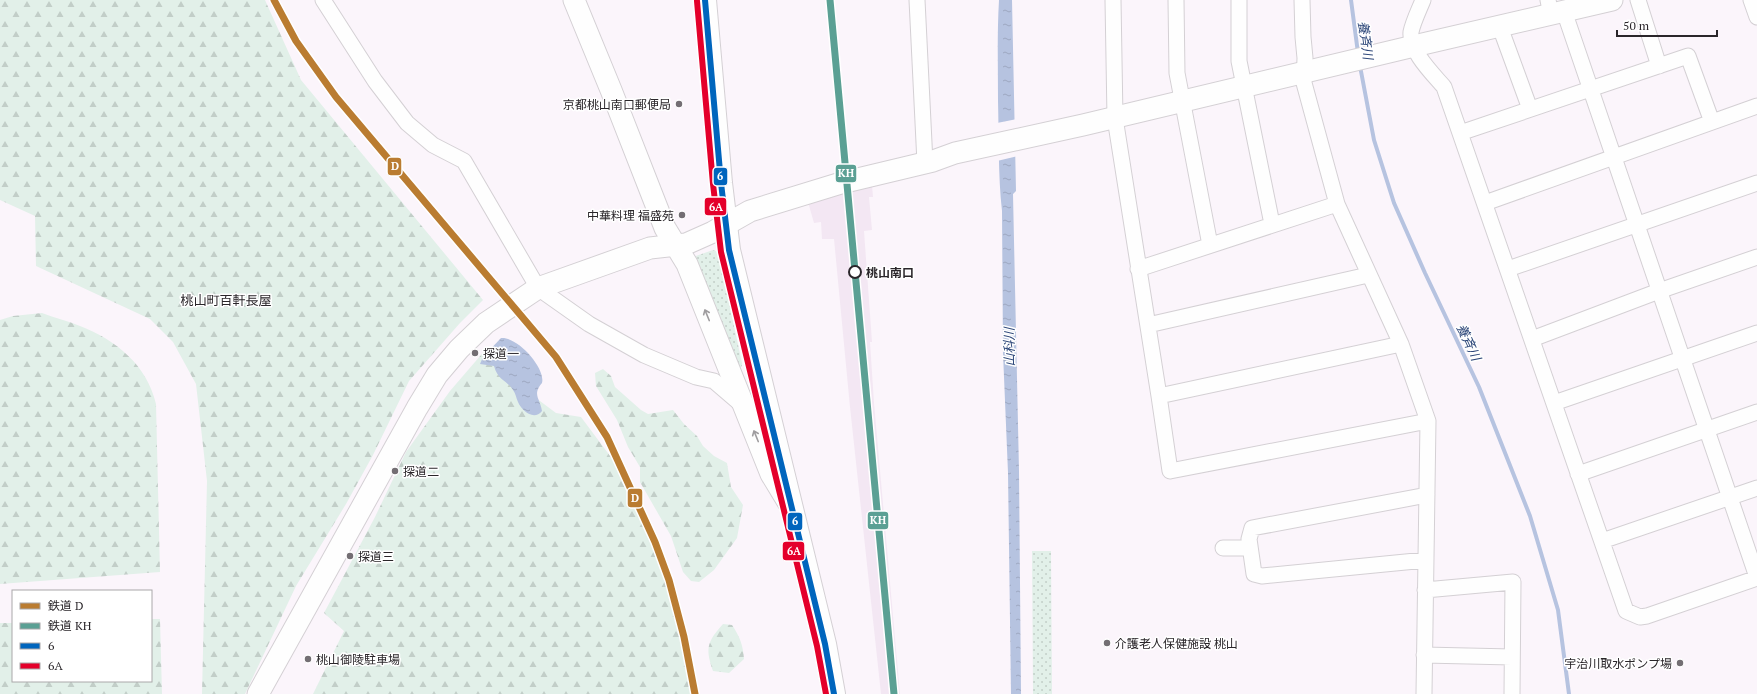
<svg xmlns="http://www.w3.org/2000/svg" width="1757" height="694" viewBox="0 0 1757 694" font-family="'PT Serif','Noto Sans JP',serif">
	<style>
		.built { fill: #f3e7f3 }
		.grass { fill: url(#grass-dots) }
		.forest { fill: url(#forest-firs) }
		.water { fill: url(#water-ripples) }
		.pier { fill: #fbf5fb }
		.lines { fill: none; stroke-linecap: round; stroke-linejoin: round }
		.stream { stroke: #b6c3e0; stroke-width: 4 }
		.street-casing { stroke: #d4d0d4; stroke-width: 17 }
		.secondary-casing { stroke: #d4d0d4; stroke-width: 23 }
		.primary-casing { stroke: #d4d0d4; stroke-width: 24 }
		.street { stroke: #fefefe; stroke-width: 15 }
		.secondary { stroke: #fefefe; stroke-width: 21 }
		.primary { stroke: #fefefe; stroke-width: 22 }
		.bus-1-casing { stroke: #fff; stroke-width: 9 }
		.bus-2-casing { stroke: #fff; stroke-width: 9 }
		.bus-1 { stroke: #0065bd; stroke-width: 6 }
		.bus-2 { stroke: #e4002b; stroke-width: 6 }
		.rail-1-casing { stroke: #fff; stroke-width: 10 }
		.rail-2-casing { stroke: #fff; stroke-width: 10 }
		.rail-1 { stroke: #ba7c31; stroke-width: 7 }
		.rail-2 { stroke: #5ba094; stroke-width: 7 }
		.oneway { stroke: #9f9d9f }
		.poi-dot { fill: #736e73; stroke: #fff; stroke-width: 1.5 }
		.stop-dot { fill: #fff; stroke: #2a262a; stroke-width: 2 }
		.labels { text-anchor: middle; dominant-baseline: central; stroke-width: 3; stroke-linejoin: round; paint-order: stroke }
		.poi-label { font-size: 12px; fill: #2a262a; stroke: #fff; text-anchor: start }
		.stop-label { font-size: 12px; font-weight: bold; fill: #2a262a; stroke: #fff; text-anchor: start }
		.water-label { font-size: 13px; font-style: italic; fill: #2d4779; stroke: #fff }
		.neighbourhood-label { font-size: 13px; fill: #2a262a; stroke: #fff }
		.line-badge { stroke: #fff; stroke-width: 1.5 }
		.badge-label { font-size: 11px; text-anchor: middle; font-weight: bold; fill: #fff }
	</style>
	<defs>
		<pattern id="grass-dots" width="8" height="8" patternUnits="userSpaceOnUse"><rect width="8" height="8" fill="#e2f0e9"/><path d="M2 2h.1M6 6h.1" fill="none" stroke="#c2cec8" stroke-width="1.8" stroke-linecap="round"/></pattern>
		<pattern id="forest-firs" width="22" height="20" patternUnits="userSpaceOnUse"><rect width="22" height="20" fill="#e2f0e9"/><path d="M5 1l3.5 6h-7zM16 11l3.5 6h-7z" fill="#c2cec8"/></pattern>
		<pattern id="water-ripples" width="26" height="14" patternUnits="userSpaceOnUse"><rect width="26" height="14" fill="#b6c3e0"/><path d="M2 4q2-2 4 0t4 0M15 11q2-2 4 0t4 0" fill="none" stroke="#9da7c0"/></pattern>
	</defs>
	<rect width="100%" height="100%" fill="#fbf5fb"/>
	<path class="built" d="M872,185L873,197H869L872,230L864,231L872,342H870L874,403L900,694H881L850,407L834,239H822L821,222L814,223L808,202Z"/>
	<path class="grass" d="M713,250L718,252L742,363V366L738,369L693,257Z
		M1032,551H1051L1052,694H1033Z"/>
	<path class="forest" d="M0,0H265L301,80L483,300L460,323L409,381L373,455L346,504L296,586L245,694H202L207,481L196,384L173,342L150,319L36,266L35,216L0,200Z
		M42,313C55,318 68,321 80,326C116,340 147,365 156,404L160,572L0,584V320L13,316Z
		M487,348L504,374L556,413L581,417L625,476L660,551L681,620L695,694H313L344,631L324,613L375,517L406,452L450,391Z
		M603,369L611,376L615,387L641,410L648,414L673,410L684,424L697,436L703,446L714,456L727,463L731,487L743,505L737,538L714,570L699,582L691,581L683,572L671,536L640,482V467L628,447L617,420L596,386L595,373Z
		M151,619H160L162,694H0V623H13V681H151Z
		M723,624L732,625C740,637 743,645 744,659L729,673L713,671C705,648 707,642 723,624Z"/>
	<path class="water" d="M999,0H1012L1016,191L1013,194L1019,471L1021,694H1011L1008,473L1003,353L1002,211C998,175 999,137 998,101C998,67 997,34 999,0Z
		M501,338C517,336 546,368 542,383C532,395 540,398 542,411C534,421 522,411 518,402C516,398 516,394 513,390C507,380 498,381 494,366L480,364L483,357Z"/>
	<path class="pier" d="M1017,119L1018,156L997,161V123Z"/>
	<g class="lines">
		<path class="stream" d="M1351,0L1358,53
			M1360,66L1374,140L1394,203L1425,273L1479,387L1530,516L1558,610L1569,694"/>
		<g class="street-casing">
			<path id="street" d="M323,0L375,81L407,123L433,145L464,161L538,288L589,324L644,355L696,377L714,381L742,405
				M917,0L925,163
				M1113,0L1115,118L1159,396L1170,471L1428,421
				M1176,0L1177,73L1210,245
				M1239,0V61L1272,224
				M1302,0L1303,37L1305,58L1304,83L1337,204L1401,344L1428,421L1424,694
				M1423,0C1419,10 1413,22 1411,32C1409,51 1433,74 1444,87L1626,611L1640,617L1647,616L1757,578
				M1548,0L1551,15
				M1638,0L1659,66
				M1751,0L1757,17
				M1564,11L1757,577
				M1500,27L1530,109
				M1460,133L1688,56L1712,122
				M1485,203L1757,106
				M1138,269L1337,204
				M1508,269L1757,183
				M1148,325L1368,275
				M1532,339L1659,291L1757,257
				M1159,396L1401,344
				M1554,403L1757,333
				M1578,474L1757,412
				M1602,541L1757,488
				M1223,548H1250
				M1426,560L1262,576L1254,574L1249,539L1252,528L1427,495
				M1425,590L1513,582L1512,694
				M1424,655L1512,657"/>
		</g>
		<g class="secondary-casing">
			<path id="secondary" d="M574,0L611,90L665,228L687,264L771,474L788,502
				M258,694L417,408L437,375L459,349L486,323L538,288L650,248L686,244L713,232L750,211L841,183L933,161L955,153L1083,125L1414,46L1612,0"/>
		</g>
		<g class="primary-casing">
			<path id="primary" d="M705,0L721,183L729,250L825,644L834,694"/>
		</g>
		<use href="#street" class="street"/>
		<use href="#secondary" class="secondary"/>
		<use href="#primary" class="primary"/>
		<g class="bus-1-casing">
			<path id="bus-1" d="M705,0L721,183L729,250L825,644L834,694"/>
		</g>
		<g class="bus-2-casing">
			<path id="bus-2" d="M697,1L713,184L721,252L817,646L826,694"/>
		</g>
		<use href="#bus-1" class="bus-1"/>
		<use href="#bus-2" class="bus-2"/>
		<g class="rail-1-casing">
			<path id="rail-1" d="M274,0L296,41L336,97L556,357L607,437L655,542L669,580L684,637L695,694"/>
		</g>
		<g class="rail-2-casing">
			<path id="rail-2" d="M830,0L894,694"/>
		</g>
		<use href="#rail-1" class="rail-1"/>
		<use href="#rail-2" class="rail-2"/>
	</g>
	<defs><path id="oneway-shaft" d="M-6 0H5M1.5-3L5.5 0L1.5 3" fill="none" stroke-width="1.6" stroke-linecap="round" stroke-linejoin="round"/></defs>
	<g class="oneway">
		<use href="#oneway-shaft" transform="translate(707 315) rotate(-112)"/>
		<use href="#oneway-shaft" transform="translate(756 436) rotate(-112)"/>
	</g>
	<g class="poi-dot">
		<circle cx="679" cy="104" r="4"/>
		<circle cx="682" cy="215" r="4"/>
		<circle cx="475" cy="353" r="4"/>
		<circle cx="395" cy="471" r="4"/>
		<circle cx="350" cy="556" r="4"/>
		<circle cx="1107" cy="643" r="4"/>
		<circle cx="308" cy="659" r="4"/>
		<circle cx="1680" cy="663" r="4"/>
	</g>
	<circle class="stop-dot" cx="855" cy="272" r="6"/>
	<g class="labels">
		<g class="poi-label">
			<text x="671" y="104" text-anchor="end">京都桃山南口郵便局</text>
			<text x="674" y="215" text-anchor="end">中華料理 福盛苑</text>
			<text x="483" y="353">探道一</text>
			<text x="403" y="471">探道二</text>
			<text x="358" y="556">探道三</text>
			<text x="1115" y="643">介護老人保健施設 桃山</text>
			<text x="316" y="659">桃山御陵駐車場</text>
			<text x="1672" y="663" text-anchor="end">宇治川取水ポンプ場</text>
		</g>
		<g class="stop-label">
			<text x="866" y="272">桃山南口</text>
		</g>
		<g class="water-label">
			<text transform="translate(1366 40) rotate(82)">養斉川</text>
			<text transform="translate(1469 342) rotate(65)">養斉川</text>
			<text transform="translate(1009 347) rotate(-91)">山科川</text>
		</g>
		<g class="neighbourhood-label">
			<text x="226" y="300">桃山町百軒長屋</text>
		</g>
	</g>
	<g class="line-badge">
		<rect x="387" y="157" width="15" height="19" rx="4" fill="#ba7c31"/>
		<rect x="835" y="164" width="22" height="19" rx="4" fill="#5ba094"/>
		<rect x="713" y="167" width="15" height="19" rx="4" fill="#0065bd"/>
		<rect x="704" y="197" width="23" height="19" rx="4" fill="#e4002b"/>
		<rect x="627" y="488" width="16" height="20" rx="4" fill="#ba7c31"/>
		<rect x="867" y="511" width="22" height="19" rx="4" fill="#5ba094"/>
		<rect x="787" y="512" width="16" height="19" rx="4" fill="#0065bd"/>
		<rect x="782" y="541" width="23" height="20" rx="4" fill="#e4002b"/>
	</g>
	<g class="badge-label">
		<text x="395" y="170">D</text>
		<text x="846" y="177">KH</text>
		<text x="720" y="180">6</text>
		<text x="716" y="211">6A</text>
		<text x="635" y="502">D</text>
		<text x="878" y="524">KH</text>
		<text x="795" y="525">6</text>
		<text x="794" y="555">6A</text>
	</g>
	<rect x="12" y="590" width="140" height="92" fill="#ffffff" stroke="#aaa8aa"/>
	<rect x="20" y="603" width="20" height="6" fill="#ba7c31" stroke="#aaa8aa"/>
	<text x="48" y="610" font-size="12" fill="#2a262a">鉄道 D</text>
	<rect x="20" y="623" width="20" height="6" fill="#5ba094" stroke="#aaa8aa"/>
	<text x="48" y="630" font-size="12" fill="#2a262a">鉄道 KH</text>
	<rect x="20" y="643" width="20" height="6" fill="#0065bd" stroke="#aaa8aa"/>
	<text x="48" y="650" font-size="12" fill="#2a262a">6</text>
	<rect x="20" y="663" width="20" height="6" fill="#e4002b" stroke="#aaa8aa"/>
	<text x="48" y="670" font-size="12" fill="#2a262a">6A</text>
	<path d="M1617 30v6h100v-6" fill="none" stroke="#2a262a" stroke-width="2"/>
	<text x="1623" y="30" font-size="12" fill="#2a262a" stroke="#ffffff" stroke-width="3" paint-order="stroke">50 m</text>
</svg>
